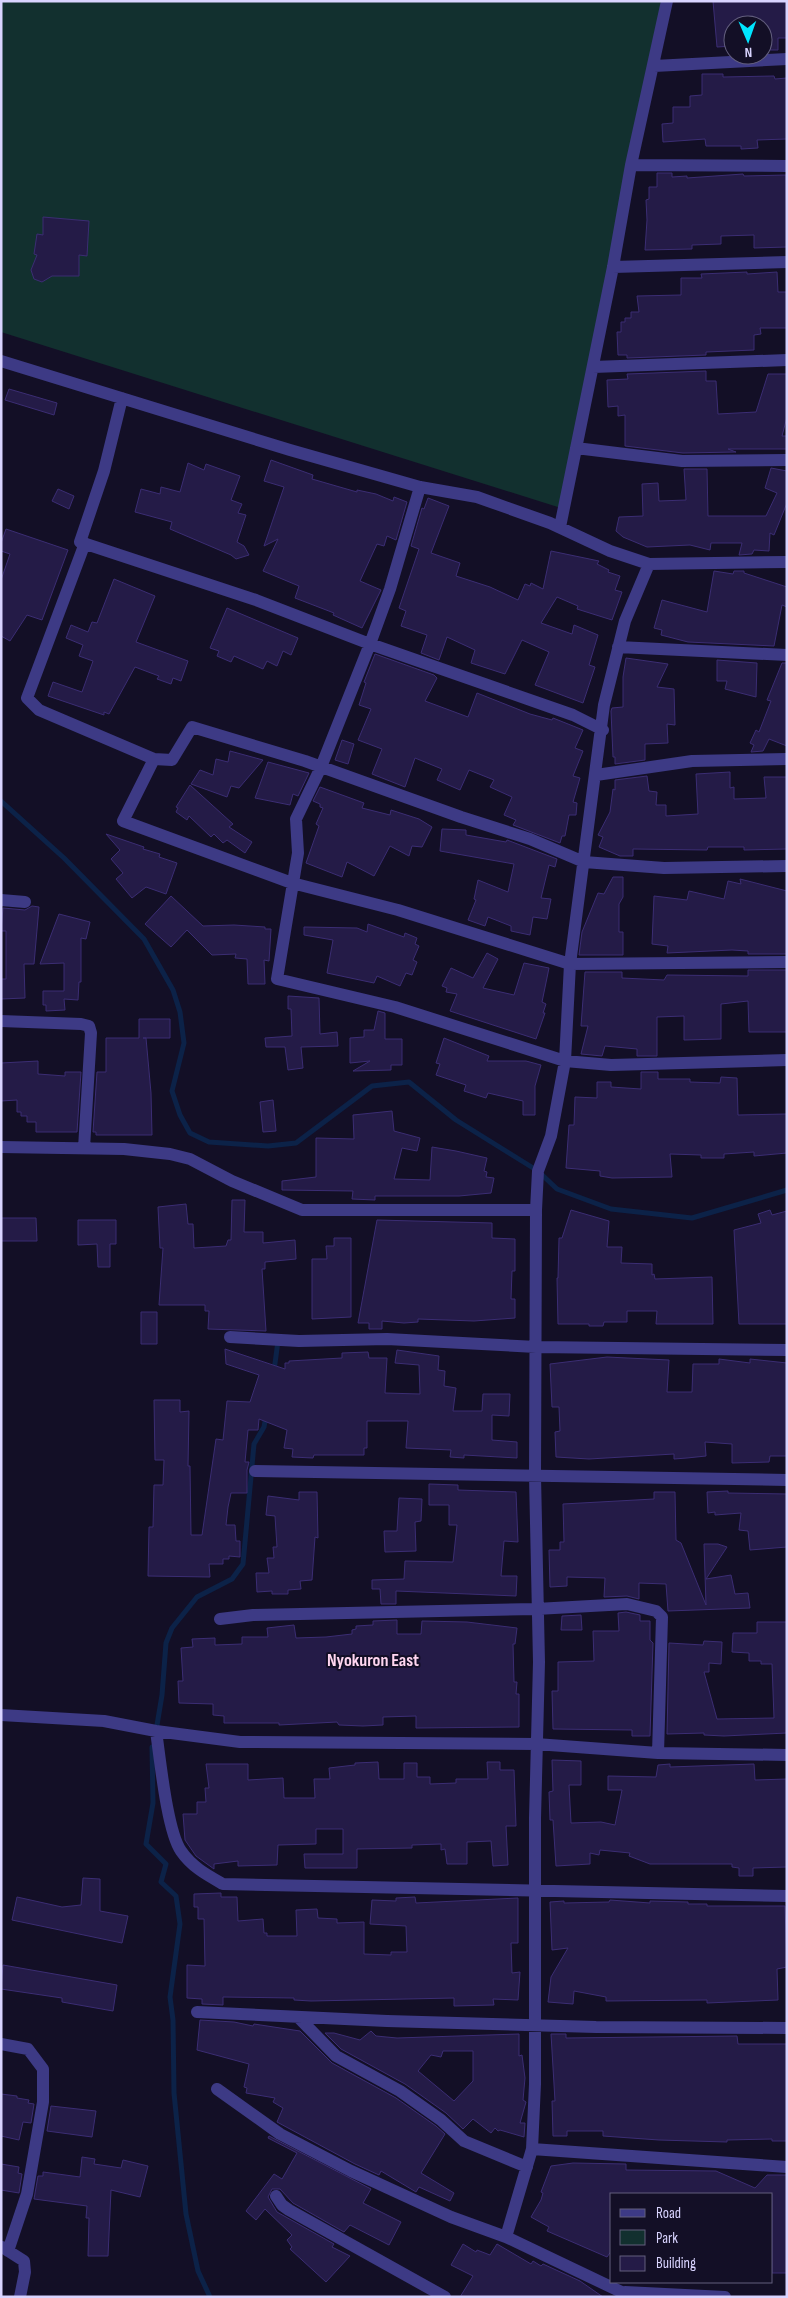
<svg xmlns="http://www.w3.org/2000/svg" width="788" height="2298" viewBox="0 0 788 2298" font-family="'Sofia Sans Condensed',sans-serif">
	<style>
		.green { fill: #12302f }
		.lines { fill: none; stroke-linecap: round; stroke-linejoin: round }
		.stream { stroke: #0c2248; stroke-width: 5 }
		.building { fill: #241b47; stroke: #3b2d73; fill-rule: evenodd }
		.minor { stroke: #3d3a85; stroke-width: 12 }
		.labels { text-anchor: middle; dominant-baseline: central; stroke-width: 4; stroke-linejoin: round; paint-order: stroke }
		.neighbourhood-label { font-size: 18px; font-weight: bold; fill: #ffd6f0; stroke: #130f26 }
	</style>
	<rect width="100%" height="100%" fill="#130f26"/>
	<path class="green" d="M1,1H667L561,508L1,332Z"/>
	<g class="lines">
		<path class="stream" d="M1,801L64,858L144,939L173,990L180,1012L184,1043L172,1091L180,1115L190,1133L209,1142L268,1146L296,1143L372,1086L409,1082L456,1120L538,1171L557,1189L611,1209L692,1218L787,1190
			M274,1371L278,1341
			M156,1731L162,1695L166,1643L172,1628L197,1597L232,1579L243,1564L254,1444L264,1427L266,1416
			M152,1747L153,1803L146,1844L166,1864L161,1882L176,1896L180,1924L170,1997L173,2020L174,2093L186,2214L198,2271L210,2297"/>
	</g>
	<path class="building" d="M713,1H787V38H778V50H763V25H733V46L717,47Z
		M702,74H723V77L774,76L775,79L787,78V139L757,140L758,148L741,149V146H706L705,139L663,142L662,124L673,123V107H690V96L702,95Z
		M657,173H672V177L687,176V178L743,174L744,176L786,175L787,247L754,248V235L721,236V244L692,245V249L645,250L647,220L646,200L649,199V187H657Z
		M43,217L89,221L87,256L79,255V276H52L42,282L34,279L31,270L37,255L34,254L37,234L43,235Z
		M747,272V274L777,272L778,292H787V328H760L761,334L754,335V350L706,352V355L627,358V355H618L617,332H621V322H625V318H631V312H639L637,296L681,295V278H702L701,274Z
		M706,371V381H716L718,414L756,412L768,374H787V417L782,436H787V449H728L736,452L683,453L625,446V415L618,416V406L608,407L607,380L628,379L627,374Z
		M9,389L57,403L54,415L5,400Z
		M271,460L313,475L312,479L357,492V490L376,494L393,501L394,497L407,502L396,540L387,536L384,546L377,544L360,581L381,590L362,628L333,615L334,613L295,598L299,586L263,571L278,539L264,546L284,487L264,481Z
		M188,463L204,470L206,464L240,476L231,500L242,504L238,513L246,515L237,542L244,546L249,555L236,559L231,555L170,529L172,522L135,512L141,489L160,494L161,487L180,492Z
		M771,468L787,471V503L774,535L770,533L769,551L754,550L752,554L739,555L742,543H711L710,550L690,545L647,547L623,537L616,531L619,517L643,516L642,484L658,483L659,501L686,500L684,469H707L708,516H766L777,493L765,488Z
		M58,489L74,496L69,509L52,501Z
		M428,498L449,506L431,553L460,563L456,576L490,587L518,600L525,584L530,586L531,583L543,589L551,551L599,561L597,564L609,570L608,572L620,576L615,590L622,592L612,620L577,609L578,606L557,597L541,623L572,634L574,625L598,635L589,665L595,667L583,703L535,685L549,652L522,640L505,674L471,663L475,650L447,637L439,660L421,653L427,635L401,626L406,611L399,608L419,549L411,546L422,508L424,509Z
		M6,529L68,550L42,620L27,615L10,641L1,636V580L10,554L1,551V543Z
		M714,571L733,574L734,571H744V573L787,587V607L782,605L774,646L688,642L661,635L662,630L654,628L662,600L707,612Z
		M114,579L155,596L136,642L188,661L181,681L173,678L171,684L157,679L159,676L135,667L109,714L104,712V715L48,696L53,682L82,692L93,661L79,656L83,645L66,638L71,625L88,632L92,622L97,623Z
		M227,608L298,638L291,655L283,651L277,666L267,661L263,669L234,656L231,662L217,656L219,651L210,648Z
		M375,654L434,675L437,678L425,701L468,717L477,693L530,714L552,720L553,718L583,730L575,748L583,751L573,776L580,778L573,802L577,803L576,815H569L565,836H562L560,843L513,825L516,820L504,815L512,797L490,787L494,780L469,770L460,790L437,780L442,769L415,758L405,787L372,774L382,749L358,740L371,709L359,705L366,683L364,682Z
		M626,658L668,664L657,687L674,689L675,725L667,724L668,743L645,744V760L615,764V757H613L611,711L612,708L623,707V677Z
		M717,660L757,663L756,697L725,689L727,681H717Z
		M782,663H787V746L769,739L763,751L751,752L754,745L750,743L756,730L759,732L771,701L767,700Z
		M342,740L354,744L348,764L335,760Z
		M230,751L263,760L239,788L231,786L227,797L191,784L200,770L213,775L216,759L228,762Z
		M268,762L309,773L298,796L293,794L290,805L255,798Z
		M730,772V788L734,787V799L766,798L764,777H787V849L744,850V847H708L707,850L633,849V856H620L599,847L603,837L598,835L610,812L613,789L615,790V780L647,776L649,791L657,792L656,805H666V816L698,814L696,774Z
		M190,785L233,824L229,827L252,842L245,853L227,840L223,843L214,834L211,837L189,816L187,820L176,812L178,808L176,807Z
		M320,787L364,803L362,808L390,815L391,810L419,819L432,827L422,847L412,846L409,856L390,846L374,876L347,862L342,877L306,863L319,826L316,824L323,808L320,807V804L313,801Z
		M442,829L466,830V835L506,842L507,840L557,859L555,867L549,865L541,898L551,899L547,919L533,917L530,935L511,931V926L488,917L485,926L468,920L476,900L474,899L478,880L508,892L514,864L440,851Z
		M106,834L144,847L143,849L160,854L159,857L177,863L166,894L146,887L132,898L116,879L123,873L111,859L120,850Z
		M613,877H623V897L619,904V932H623V955H579L582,932L598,893L604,894Z
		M740,879L787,891V954H748V951L732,950L667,953L668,946L652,944L654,896L687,900L689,891L724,899L728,881L741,884Z
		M171,896L203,926L234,925L265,927V929H271L269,961L264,960L265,984H248L247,959L235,958L236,954L212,955L187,930L171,947L145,924Z
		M32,906L39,907L34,964H24L25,998L1,999V979H6V931H1L3,908L25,910Z
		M59,914L90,922L86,939L81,938V982H79L78,1000L64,999L65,1010L46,1011V1005H43V991H64V963L40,964Z
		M368,924L404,937L405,933L417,938L415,944L419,946L413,960L417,962L412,975L406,973L400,986L377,976L374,983L327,973L333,940L304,935V927L357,928L367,932Z
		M487,953L498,959L483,988L514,995L524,963L549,968L542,1002L546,1004L543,1013H545L536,1039L450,1011L457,994L446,992L447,988L442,986L451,968L473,978Z
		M748,970H787V1032H749L748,1001L721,1004V1039L684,1040V1016L657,1017V1056H637V1049L605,1046L602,1056L581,1054L588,1026H581L585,972H622V978L664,980L667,975L748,976Z
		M288,996L319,998L320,1034L337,1032L338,1046L301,1047L303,1068L288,1070L285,1047H266L265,1038L292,1036L291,1009H288Z
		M378,1011L385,1013V1039H402V1065H391V1070L353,1071L370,1061L350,1063V1038L364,1037V1030H374Z
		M139,1019H170V1038H143H146L151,1093L152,1135H96V1132H93L97,1072H106V1038H139Z
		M444,1038L489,1056L487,1061H526L541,1065L535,1086V1115H523V1101L488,1093L486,1098L464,1091L466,1085L436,1075L440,1064L436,1063Z
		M38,1061V1074L65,1076V1072H81L77,1132H36V1122H27V1116H21V1112H17V1100L1,1101V1063Z
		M641,1072H658V1079H690V1082L720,1083L721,1077L737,1078L738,1115L787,1114V1153L754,1156V1152L724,1154V1158H701V1155L670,1154L672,1177L612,1178L600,1176V1171L566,1168L569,1125H574L575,1097L597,1098V1082H611V1087L641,1089Z
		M273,1100L276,1131L263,1132L260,1102Z
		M392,1111L394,1131L420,1138L417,1151L402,1148L394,1179L430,1180L432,1147L456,1151L487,1158L484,1171L487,1172L486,1177L494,1178L491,1193L459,1196H375V1200L352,1199L353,1191L282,1190V1181L316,1177V1138L354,1139L353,1115Z
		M232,1200H245L244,1232H263V1243L295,1240L296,1259L265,1262V1269H262L266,1331L208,1329L209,1311H205V1305H159L163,1248H160L158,1207L186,1204L188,1224H193L194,1248L226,1246L228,1240H231Z
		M571,1210L609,1221L607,1247H622L621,1263L652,1264V1275L654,1274L655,1279L712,1277L713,1324H656L657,1311H627V1322H604L603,1326H589V1324H558L557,1278H558L559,1238H562Z
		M770,1210L772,1215L787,1211V1324H739L734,1230L761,1223L758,1214Z
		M1,1218H36L37,1241H1Z
		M78,1220H116V1244H110V1267H98L97,1244L78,1245Z
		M377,1220L492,1223V1238L515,1239V1271H512L511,1299H515V1318L474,1321L418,1319V1322L404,1323L382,1321V1329H369V1323H358Z
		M334,1238H351V1317L312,1319V1259H327L326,1246H334Z
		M141,1312H157V1344H141Z
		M225,1349L285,1369V1363H289V1361L342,1358V1353L368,1352L369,1358H387L385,1393L420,1394L419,1365L395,1363L397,1350L439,1356L438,1370L445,1371L444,1386L456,1388L453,1411H482L483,1394H510L509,1416L492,1415V1440L517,1442V1458L464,1455V1458L450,1457L451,1450L406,1448L408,1421H367V1448H364V1455H314L313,1458L292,1457L293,1449L284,1448L287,1430L259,1419L258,1430H248L245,1462H249L247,1470V1493H231L228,1507L226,1525H235L236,1541H240V1557L229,1556V1559H223V1564H209L210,1577L148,1576L149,1527H153L154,1485H163L164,1460H155L154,1400H180V1412L189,1411L188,1466H190L191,1535H202L216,1439L223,1440L227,1401L250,1402L259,1375L226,1364Z
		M607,1357L669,1360L667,1392H692L693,1364H719V1359L750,1363V1359L787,1363V1456H770L769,1462L732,1463V1444L705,1442L706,1456L687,1458L674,1459V1454L589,1459L556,1457L555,1432L560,1431L559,1407H552L550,1364Z
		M429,1484L458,1485V1490L516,1492L518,1542L504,1541L501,1576H517L516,1596L396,1591V1604H381L380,1589H372V1580L404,1579L405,1561L453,1562L457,1525H449V1505H429Z
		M728,1491V1493L787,1494V1547L750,1550L748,1531L739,1530L741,1513L715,1515V1512L708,1513L707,1492Z
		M299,1492H317L318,1538L315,1537L312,1580L300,1581L301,1589L288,1590V1594H272V1591L257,1592L256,1573H269L267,1558H274L273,1547H277L275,1516L266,1515L268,1496L299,1500Z
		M654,1492H675L676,1540L681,1543L706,1605L704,1544H718L727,1547L706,1579L731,1575L735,1594L748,1593L750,1608L668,1611L666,1584L639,1583V1599L627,1596L604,1597L605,1578L567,1577V1586L550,1587L549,1550H560V1542H564L563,1504L654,1499Z
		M399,1498L422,1499L421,1521L415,1522L416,1551L385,1552L384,1531H397Z
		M626,1612L640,1615V1621H650V1640L653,1643L650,1736H632V1730L553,1729L552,1691H558V1662L594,1661L593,1631H619L618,1613Z
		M581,1615L582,1630H561L562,1616Z
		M397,1620V1634H421L422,1621L467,1622L517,1628L515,1644H513L514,1682H517L516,1694H519V1727L416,1728V1716L383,1717V1725L363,1726L339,1725L337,1722L279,1725V1723H224V1716L213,1715V1704L179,1703L178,1681H183L181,1648L193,1647L192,1639L215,1638V1645L242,1644V1637H268L267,1628L294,1625L296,1638L326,1637L352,1634V1630L356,1629V1626L373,1625V1621Z
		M757,1622H787V1733L724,1736L704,1735V1733L667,1734L669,1643L703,1645L704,1641L722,1642L721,1664L709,1663V1672H704L717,1719L774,1718L772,1664H761V1661H749V1653L732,1652L733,1633H757Z
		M552,1760L581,1761V1785H569L571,1823L601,1822L615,1825L622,1790H608V1776L656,1777L658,1765L670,1764V1767L754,1764L755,1780L787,1779V1867L753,1868V1876H739V1868L732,1867V1864H650L629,1856L630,1853L600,1850L599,1855L590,1853V1864L556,1866L553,1820H550L549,1792L553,1791Z
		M378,1762L379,1779H404V1763H417V1777H430V1784L456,1783V1779H488L487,1762H500V1770H514L516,1826H506L508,1865L493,1866L491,1841L467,1842V1864H447L445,1849L441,1850V1844L412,1845V1848L357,1849V1868H305L304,1854H343V1829H316V1844L278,1845L277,1865L238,1866V1861L214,1864V1869L196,1856L185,1840L183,1814H197V1802H206L205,1788H209L206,1764H248V1780L283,1778L284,1798H315L314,1779H330L329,1768L355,1765V1763Z
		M83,1878L100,1879V1911L128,1916L122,1943L12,1920L17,1897L62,1907L81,1905Z
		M221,1893V1897H237L238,1921L263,1919L264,1933H267V1936H297L296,1910L317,1909L318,1918L337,1919V1923L364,1922V1954L391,1955V1952H407L406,1926L370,1924L372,1900L396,1901V1898L415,1897L416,1903L518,1898V1943H511L512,1973L520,1972L518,2000L493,1999L494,2005L454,2006V1998L311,2001L294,2000V1998L223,1997V2005L202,2004V1999L187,1998V1965L205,1966L204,1919H198V1907H194V1894Z
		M610,1900L650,1903V1901L688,1902V1904H707V1906H785L787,1967L777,1969L778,2000L707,2003V2000L606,2001V1997L574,1991L573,2004L548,2002L551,1977L568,1948L552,1950L550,1902L564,1901V1903L609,1902Z
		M3,1965L117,1985L113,2011L62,2002V1998L1,1989Z
		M200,2020L234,2022L253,2026L254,2024L300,2031L332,2063L396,2098L436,2126L445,2134L421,2173L454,2193L450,2201L419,2187L416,2192L381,2171L379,2175L355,2164L277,2122L283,2108L273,2102L275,2098L246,2093L247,2088L244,2087L249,2064L197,2050Z
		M371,2031L376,2036L397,2038L519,2034V2056L522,2055L525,2078L523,2100L526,2102L520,2123H525L524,2137L500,2130L498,2131L495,2128L491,2133L473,2119L463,2129L446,2113L405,2084L341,2049L325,2033H334L360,2040ZM443,2051H473V2081L454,2101L418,2071L431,2055L441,2057Z
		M551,2034H566V2038L737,2036L738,2044H787V2141H772V2139L727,2140V2142L659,2140L603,2136V2131H567V2136H553L552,2101H555Z
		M1,2094L17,2096V2098L29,2100L28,2103L34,2104L31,2123L23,2122L19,2140L1,2136Z
		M51,2106L96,2111L92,2137L47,2131Z
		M269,2136L371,2189L363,2203L401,2222L389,2245L350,2225L344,2232L293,2203L280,2189H272L268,2197L277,2212L334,2244L332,2247L350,2256L326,2282L290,2249L292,2247L287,2240L292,2235L265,2209L256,2220L246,2211L274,2174L282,2179L297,2153L268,2138Z
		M82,2157L95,2159L94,2164L121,2168L123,2160L148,2166L140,2197L111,2190L108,2256H88L89,2218H86L87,2206L34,2199L38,2176H43V2172L80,2177Z
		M573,2163L626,2164V2170L716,2171L755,2188L767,2175H787V2273H772V2194H612V2250L607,2257L547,2231L549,2227L531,2217L541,2200L543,2193L541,2192L551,2166Z
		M1,2164L19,2167L18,2173L22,2174L19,2193L1,2190Z
		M463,2244L476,2252L477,2250L490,2255L497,2244L531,2264L533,2261L541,2266L543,2264L580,2281L603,2297H460L473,2276L451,2265Z"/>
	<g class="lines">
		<path class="minor" d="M654,66L787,59
			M631,165L787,166
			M613,267L787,262
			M1,361L290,450L420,487L477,497L550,523L610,551L649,564L787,562
			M593,367L787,360
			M122,398L104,471L80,542L256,600L370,644L573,715L603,730
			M576,448L682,461L787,460
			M420,487L390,589L370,644L321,767L296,819L298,853L277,979L395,1007L565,1061L611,1065L787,1060
			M560,527L613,267L631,165L667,1
			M85,543L27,698L39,710L154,759
			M618,647L787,655
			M596,775L692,761L787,759
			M787,866L664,868L584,862L530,839L461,817L305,761L192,727L172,760L154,759L123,821L292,883L398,910L570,964L787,962
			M1,900L25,902
			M1,1021L81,1024L89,1026L91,1033L84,1148
			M1,1147L124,1149L170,1154L190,1159L232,1181L302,1210H536
			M230,1337L299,1341L387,1339L536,1347L787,1350
			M255,1471L787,1480
			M220,1619L253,1615L536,1609L627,1604L656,1611L662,1617L658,1753
			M1,1715L104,1721L156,1731L240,1742L536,1744L658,1753L787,1755
			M156,1731C160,1758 167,1831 181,1851C192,1867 207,1875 223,1884L787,1896
			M197,2012L387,2021L596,2027L787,2028
			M299,2018L336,2056L400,2091L441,2120L464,2141L527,2167
			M1,2044L28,2049L43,2069V2102L27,2194L8,2251
			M217,2089L280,2134L351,2171L451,2217L506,2237L632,2297
			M532,2149L787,2167
			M276,2196L282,2205L289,2210L445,2297
			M506,2237L532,2149L535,2084V1818L539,1662L535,1476L536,1210L538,1171L551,1136L565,1061L570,964L604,705L625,621L649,564
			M2,2247L24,2261L25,2272L20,2297
			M625,2292L725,2297"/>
	</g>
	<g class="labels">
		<g class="neighbourhood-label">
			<text x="373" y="1660">Nyokuron East</text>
		</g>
	</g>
	<rect width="788" height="2298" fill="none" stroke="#d9d4ff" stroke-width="5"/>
	<rect x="610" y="2193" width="162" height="90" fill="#130f26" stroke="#625e7d"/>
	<rect x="620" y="2209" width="25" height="8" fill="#3d3a85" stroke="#625e7d"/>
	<text x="656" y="2218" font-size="15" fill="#d9d4ff">Road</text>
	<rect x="620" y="2230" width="25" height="15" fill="#12302f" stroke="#625e7d"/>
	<text x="656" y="2243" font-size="15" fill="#d9d4ff">Park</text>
	<rect x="620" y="2256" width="25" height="15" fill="#241b47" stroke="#625e7d"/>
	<text x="656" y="2268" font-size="15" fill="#d9d4ff">Building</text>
	<g transform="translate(748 40) rotate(178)"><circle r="24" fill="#130f26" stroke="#625e7d"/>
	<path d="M0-4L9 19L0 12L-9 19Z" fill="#00e5ff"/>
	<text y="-8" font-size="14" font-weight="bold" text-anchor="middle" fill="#d9d4ff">N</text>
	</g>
</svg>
